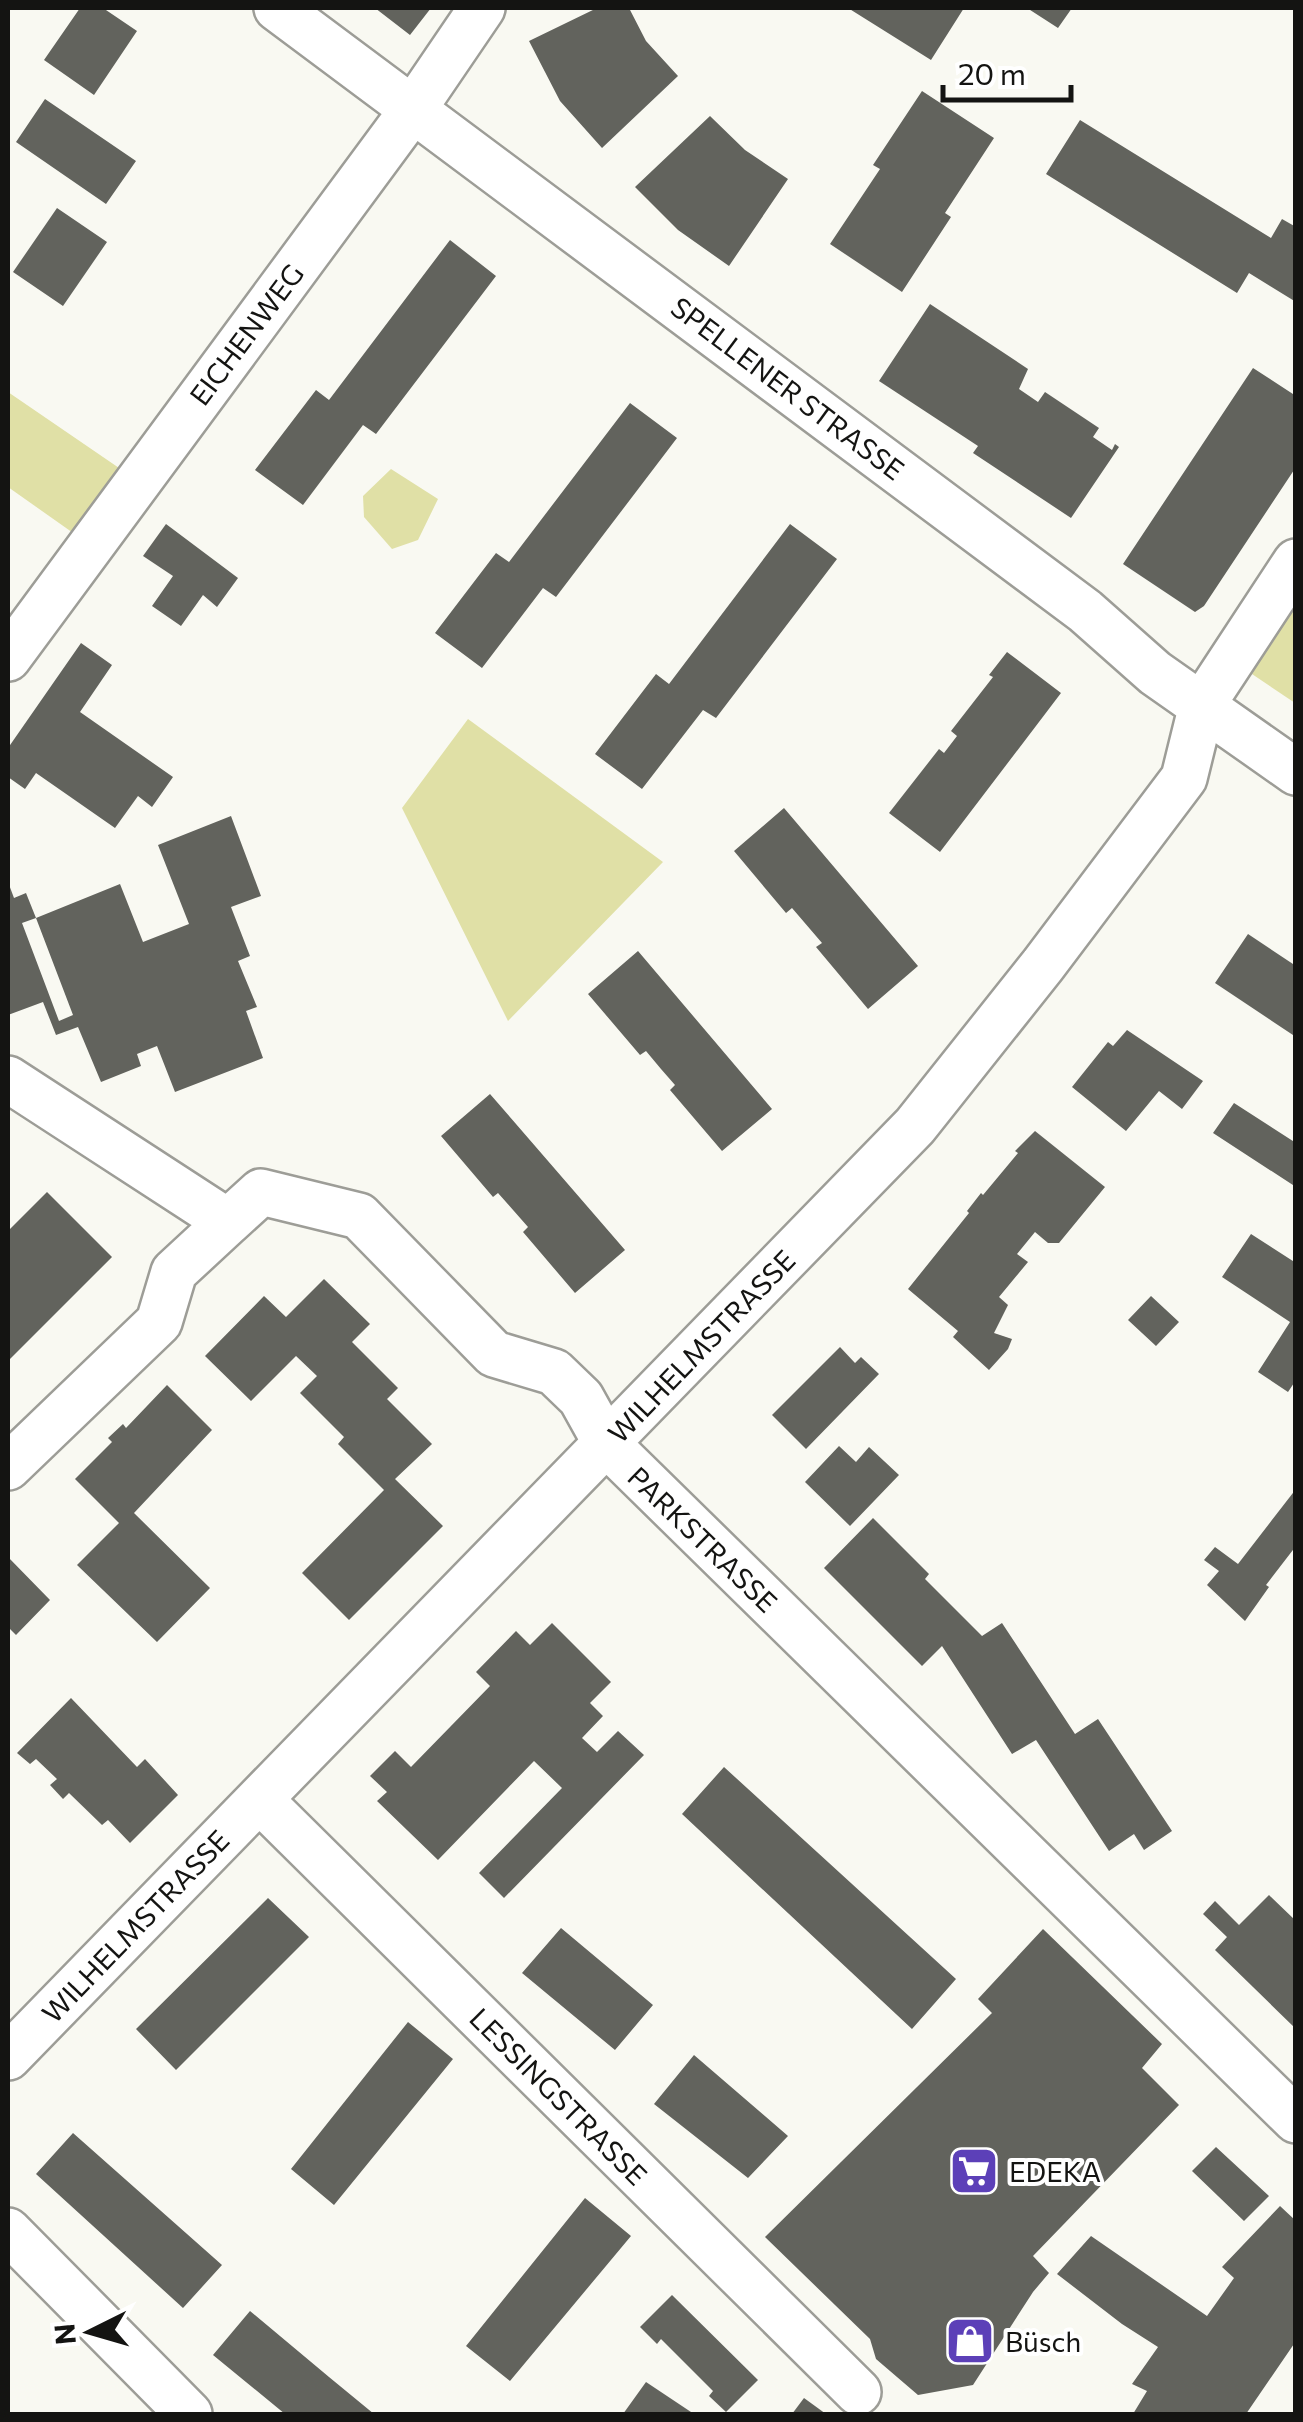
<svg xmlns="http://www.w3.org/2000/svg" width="1303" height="2422" viewBox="0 0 1303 2422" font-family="Commissioner,sans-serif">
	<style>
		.green { fill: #e0e0a6 }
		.building { fill: #62635d }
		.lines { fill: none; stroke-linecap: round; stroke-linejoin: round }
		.minor-casing { stroke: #9d9d97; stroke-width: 50 }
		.minor { stroke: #fff; stroke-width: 45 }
		.labels { text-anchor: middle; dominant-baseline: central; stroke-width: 8; stroke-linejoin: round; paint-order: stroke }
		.street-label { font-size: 28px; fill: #141412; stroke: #fff }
		.poi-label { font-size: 28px; fill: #141412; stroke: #fff; text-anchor: start }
	</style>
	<rect width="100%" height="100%" fill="#f9f9f2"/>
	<path class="green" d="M8,392L122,470L76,535L8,487Z
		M391,469L438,499L418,540L392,549L364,517L363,496Z
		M1295,600V703L1249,672Z
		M468,719L663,862L508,1021L402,808Z"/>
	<path class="building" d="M80,8H103L137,31L94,95L44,60Z
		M375,8H431L410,35Z
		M597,8H629L646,41L678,76L602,148L560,101L529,41Z
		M848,8H964L931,60Z
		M1027,8H1072L1058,28Z
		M922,91L994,138L945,213L951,217L902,292L830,244L880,169L873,165Z
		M45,99L136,161L106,204L16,142Z
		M710,116L745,150L788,179L729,266L678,230L635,187Z
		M1080,120L1271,238L1282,219L1296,227V302L1249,273L1237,293L1046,174Z
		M57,208L107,242L63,306L13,272Z
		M450,240L496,276L376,434L363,425L303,505L255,470L316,390L329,400Z
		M930,304L1028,369L1019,389L1038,402L1045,392L1099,428L1093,437L1112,450L1115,444L1119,447L1071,518L973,453L978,446L879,381Z
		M1253,368L1296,396V467L1204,606L1195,612L1123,564Z
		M630,403L677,438L556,597L543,588L482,668L435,633L496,553L509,562Z
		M166,524L238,578L217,607L203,595L181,626L152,606L173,576L143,556Z
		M790,524L837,559L716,718L703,710L642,789L595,754L656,674L669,684Z
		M81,643L112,665L80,712L173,777L152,807L138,796L115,828L36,773L25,789L8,777V748Z
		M1007,652L1061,693L940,852L889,813L939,749L944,753L957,736L951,731L993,677L989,675Z
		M784,808L918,966L868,1009L816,947L822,943L792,908L786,913L734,851Z
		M231,816L261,896L231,907L250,956L238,961L257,1007L246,1011L263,1058L175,1092L157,1046L137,1054L141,1066L101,1082L78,1027L56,1035L43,1002L8,1015V882L14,898L26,893L36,918L22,923L59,1021L73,1015L36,918L120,884L143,942L189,924L158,845Z
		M1248,934L1296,966V1037L1215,983Z
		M638,951L772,1109L722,1151L670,1090L675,1085L661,1069L646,1051L640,1055L588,994Z
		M1127,1030L1203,1081L1182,1109L1159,1091L1126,1131L1072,1087L1108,1042L1113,1046Z
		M490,1094L625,1250L575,1293L523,1232L528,1227L498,1193L493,1197L441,1136Z
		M1234,1103L1296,1143V1187L1213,1133Z
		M1035,1131L1105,1187L1059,1243H1048L1035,1232L1017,1254L1028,1262L999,1297L1008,1305L994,1333L1012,1339L1008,1349L989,1370L953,1337L958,1331L908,1289L969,1213L967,1211L981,1193L983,1195L1018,1153L1015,1151Z
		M47,1192L112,1257L8,1361V1231Z
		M1251,1234L1296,1263V1380L1288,1392L1258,1372L1290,1322L1222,1277Z
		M324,1279L370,1324L352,1342L398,1388L387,1399L432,1444L395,1479L443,1526L349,1620L302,1573L384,1490L338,1444L344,1437L300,1393L317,1376L296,1356L251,1401L205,1356L264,1296L286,1317Z
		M1151,1296L1179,1322L1156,1346L1128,1320Z
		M840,1347L855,1363L861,1357L879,1374L806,1449L772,1415Z
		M167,1385L212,1430L134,1513L210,1588L157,1642L77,1565L119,1523L75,1479L112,1442L108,1438L123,1424L126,1428Z
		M839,1446L856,1462L869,1447L899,1475L850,1526L805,1482Z
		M1296,1489V1546L1266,1585L1269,1587L1245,1621L1207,1585L1219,1571L1204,1560L1215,1547L1238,1564Z
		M873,1518L929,1574L925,1579L982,1636L1002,1623L1075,1734L1098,1719L1172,1831L1144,1850L1134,1834L1109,1851L1036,1740L1012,1754L942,1646L922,1666L824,1568Z
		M8,1557L50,1600L16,1635L8,1627Z
		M552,1623L611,1682L590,1703L603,1716L582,1738L597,1752L618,1731L644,1755L504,1898L479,1873L562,1788L534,1761L438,1860L377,1801L387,1792L370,1776L395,1751L411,1767L490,1686L476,1672L516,1631L530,1645Z
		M71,1698L137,1767L145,1759L178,1795L130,1843L108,1820L102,1825L69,1793L63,1799L50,1785L57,1779L36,1759L30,1764L17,1753Z
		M724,1767L956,1979L912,2029L682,1814Z
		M1269,1895L1296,1921V2029L1215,1950L1227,1937L1203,1914L1215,1901L1239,1925Z
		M268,1898L309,1937L176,2070L136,2029Z
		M561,1928L653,2005L615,2050L522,1973Z
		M1043,1929L1162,2044L1142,2068L1179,2105L1033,2256L1049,2273L1033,2292L973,2385L918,2395L876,2359L870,2339L765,2237L992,2013L978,1999Z
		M408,2022L453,2059L334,2205L291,2169Z
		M694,2055L788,2136L748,2178L654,2104Z
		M73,2133L222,2265L183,2308L36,2174Z
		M1216,2147L1269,2196L1244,2221L1192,2171Z
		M585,2198L631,2236L510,2381L466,2346Z
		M1280,2206L1296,2221V2341L1246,2414H1133L1147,2391L1132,2384L1158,2347L1122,2324L1057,2274L1091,2236L1207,2316L1234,2278L1222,2267Z
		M672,2295L758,2380L726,2412L709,2396L713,2391L661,2339L657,2344L640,2327Z
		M250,2311L329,2377L374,2414H285L213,2355Z
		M646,2382L694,2414H623Z
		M804,2398L826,2414H792Z"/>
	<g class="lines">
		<g class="minor-casing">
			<path id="minor" d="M277,8L1085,611L1155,673L1296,772
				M8,658L414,108L482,8
				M8,1079L228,1222L261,1192L359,1216L494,1354L554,1372L581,1398L606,1443L1296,2120
				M8,1467L159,1322L174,1272L228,1222
				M260,1800L858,2392
				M8,2057L915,1126L1043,965L1184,778L1202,705L1296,562
				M8,2231L189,2414"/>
		</g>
		<use href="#minor" class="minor"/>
	</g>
	<defs>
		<g id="supermarket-square" transform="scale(2.5)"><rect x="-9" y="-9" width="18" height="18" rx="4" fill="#5c40b8" stroke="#fff"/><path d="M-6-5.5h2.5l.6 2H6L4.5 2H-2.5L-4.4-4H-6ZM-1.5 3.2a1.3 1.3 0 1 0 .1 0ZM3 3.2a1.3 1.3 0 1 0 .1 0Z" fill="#fff"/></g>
		<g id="shop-square" transform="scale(2.5)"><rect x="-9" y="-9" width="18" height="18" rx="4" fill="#5c40b8" stroke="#fff"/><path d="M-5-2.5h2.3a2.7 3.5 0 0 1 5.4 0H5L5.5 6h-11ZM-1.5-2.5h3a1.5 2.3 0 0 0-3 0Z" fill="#fff"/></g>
	</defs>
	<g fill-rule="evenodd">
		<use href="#supermarket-square" x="974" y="2171"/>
		<use href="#shop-square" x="970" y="2341"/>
	</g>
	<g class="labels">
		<g class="street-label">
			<text transform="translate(246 334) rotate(-53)">EICHENWEG</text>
			<text transform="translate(788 388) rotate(37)">SPELLENER STRASSE</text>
			<text transform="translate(701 1346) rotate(-46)">WILHELMSTRASSE</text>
			<text transform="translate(703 1539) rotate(44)">PARKSTRASSE</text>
			<text transform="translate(135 1926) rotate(-46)">WILHELMSTRASSE</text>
			<text transform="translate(559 2096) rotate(45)">LESSINGSTRASSE</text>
		</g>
		<g class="poi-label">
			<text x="1009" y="2171">EDEKA</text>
			<text x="1005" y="2341">Büsch</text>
		</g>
	</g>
	<rect width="1303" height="2422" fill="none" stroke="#141412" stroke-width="20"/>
	<g transform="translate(90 2332) rotate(265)" stroke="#ffffff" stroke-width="8" paint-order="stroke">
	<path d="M0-8L18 38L0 25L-18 38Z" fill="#141412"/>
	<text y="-15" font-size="28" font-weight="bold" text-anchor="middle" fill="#141412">N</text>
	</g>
	<path d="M943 85v15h128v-15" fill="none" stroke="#141412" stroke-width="5"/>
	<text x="958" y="85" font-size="30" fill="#141412" stroke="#ffffff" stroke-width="8" paint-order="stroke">20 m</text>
</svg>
